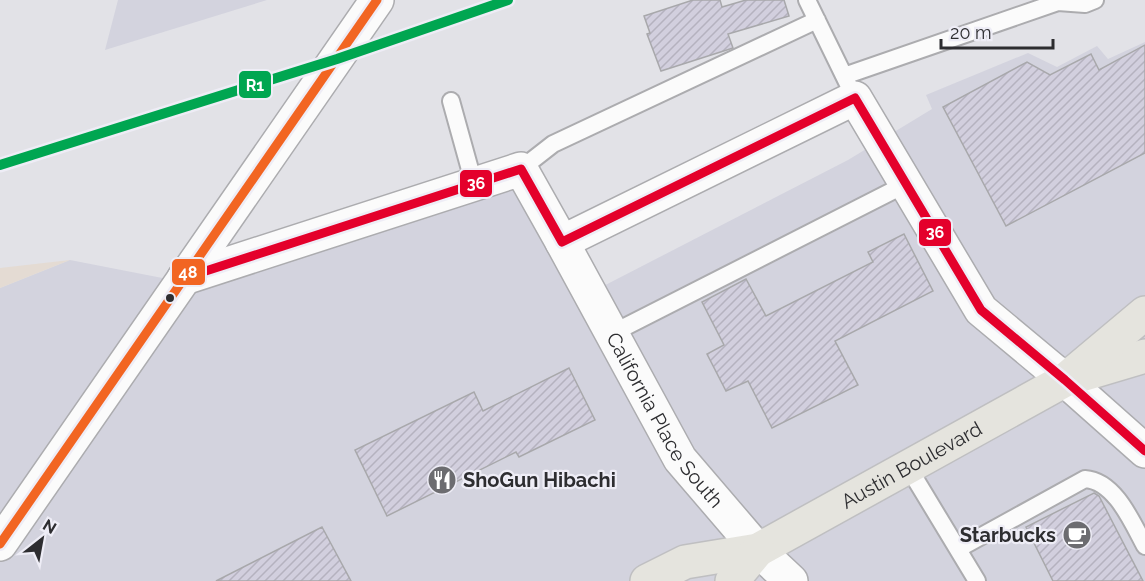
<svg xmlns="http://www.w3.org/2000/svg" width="1145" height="581" viewBox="0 0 1145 581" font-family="Raleway,sans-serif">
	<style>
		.built { fill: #d3d3de }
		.industrial { fill: #e4dbd3 }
		.building { fill: url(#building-hatch); stroke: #a8a8ab; stroke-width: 1.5 }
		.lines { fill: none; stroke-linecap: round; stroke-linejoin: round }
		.lane-casing { stroke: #acacaf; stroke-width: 20 }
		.street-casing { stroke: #acacaf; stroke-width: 36 }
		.secondary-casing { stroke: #acacaf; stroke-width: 36 }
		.primary-casing { stroke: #bfbfc1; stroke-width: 36 }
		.lane { stroke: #fbfbfb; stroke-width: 16 }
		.street { stroke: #fbfbfb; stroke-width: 33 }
		.secondary { stroke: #fbfbfb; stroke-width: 33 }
		.primary { stroke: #e5e4de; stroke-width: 33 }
		.bus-1-casing { stroke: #eeedf6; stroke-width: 14 }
		.bus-2-casing { stroke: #eeedf6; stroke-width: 14 }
		.bus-1 { stroke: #e4002b; stroke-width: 9 }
		.bus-2 { stroke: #f26522; stroke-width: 9 }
		.rail-1-casing { stroke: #eeedf6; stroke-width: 15 }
		.rail-1 { stroke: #00a651; stroke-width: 10 }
		.bus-dot { fill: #2d2d30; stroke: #eeedf6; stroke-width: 2 }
		.labels { text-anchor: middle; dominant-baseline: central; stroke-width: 4.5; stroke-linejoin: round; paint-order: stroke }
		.street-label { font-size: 20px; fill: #2d2d30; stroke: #eeedf6 }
		.poi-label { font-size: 20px; font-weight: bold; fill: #2d2d30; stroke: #eeedf6; text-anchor: start }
		.line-badge { stroke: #eeedf6; stroke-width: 2 }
		.badge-label { font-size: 16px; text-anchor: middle; font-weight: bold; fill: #fff }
	</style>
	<defs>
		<pattern id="building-hatch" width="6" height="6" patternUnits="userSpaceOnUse" patternTransform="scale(1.5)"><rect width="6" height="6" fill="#d2cfde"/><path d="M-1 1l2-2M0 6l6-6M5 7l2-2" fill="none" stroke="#b5b2bf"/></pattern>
	</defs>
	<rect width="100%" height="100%" fill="#e2e2e7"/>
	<path class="built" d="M118,0H267L105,50Z
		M1145,42V581H0V288L70,260L188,283L520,176L586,295L848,160L932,109L926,95L1028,53L1057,67L1097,46L1108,59Z"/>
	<path class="industrial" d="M70,260L0,288V268Z"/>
	<path class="building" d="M693,0H720L722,7L746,0H784L789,16L728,34L733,48L661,71L647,34L650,33L644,16Z
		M1145,45V153L1006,226L943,107L1027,62L1050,75L1091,54L1099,70Z
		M904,234L933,291L835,341L858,385L772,428L748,381L726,391L707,354L724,345L702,302L746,279L766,316L873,262L868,252Z
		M569,368L595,420L519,457L516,452L387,516L355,450L474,392L483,411Z
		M1094,493L1099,496L1143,581H1053L1026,527Z
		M322,527L351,581H216Z"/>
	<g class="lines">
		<g class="lane-casing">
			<path id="lane" d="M807,0L848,84
				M844,76L1058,2L1085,4L1095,0
				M451,101L474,184
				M521,169L553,144L817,20
				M611,334L906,184
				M908,467L977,581
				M958,549L1085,479C1115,481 1132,522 1145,546"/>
		</g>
		<g class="street-casing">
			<g id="street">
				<path id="s1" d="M562,242L680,459L758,550L791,581"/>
				<path d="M184,278L521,169L562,242L855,98L981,310L1065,380L1145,451"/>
			</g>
		</g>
		<g class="secondary-casing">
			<path id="secondary" d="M0,544L377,0"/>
		</g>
		<g class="primary-casing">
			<g id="primary">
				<path d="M1078,376L1145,356"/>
				<path id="s2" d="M647,581L685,562L758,550L1065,380L1145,313"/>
				<path d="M732,581L758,550"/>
			</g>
		</g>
		<use href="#lane" class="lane"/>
		<use href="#street" class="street"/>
		<use href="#secondary" class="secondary"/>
		<use href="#primary" class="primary"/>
		<g class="bus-1-casing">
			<path id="bus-1" d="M184,278L521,169L562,242L855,98L981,310L1065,380L1145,451"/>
		</g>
		<g class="bus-2-casing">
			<path id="bus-2" d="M0,544L377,0"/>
		</g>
		<use href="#bus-1" class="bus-1"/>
		<use href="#bus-2" class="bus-2"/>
		<g class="rail-1-casing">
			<path id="rail-1" d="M0,165L337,59L508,0"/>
		</g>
		<use href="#rail-1" class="rail-1"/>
	</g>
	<defs>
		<g id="restaurant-disc" transform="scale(1.5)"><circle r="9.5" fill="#6c6c70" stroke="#eeedf6"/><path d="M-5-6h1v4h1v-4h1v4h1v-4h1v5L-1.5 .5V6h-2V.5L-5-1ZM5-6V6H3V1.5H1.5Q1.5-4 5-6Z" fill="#fff"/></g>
		<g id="cafe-disc" transform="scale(1.5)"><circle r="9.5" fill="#6c6c70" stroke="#eeedf6"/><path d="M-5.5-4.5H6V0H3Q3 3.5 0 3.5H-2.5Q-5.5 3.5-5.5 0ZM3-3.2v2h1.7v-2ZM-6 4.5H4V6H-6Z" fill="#fff"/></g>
	</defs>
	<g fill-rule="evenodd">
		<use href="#restaurant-disc" x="442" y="480"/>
		<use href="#cafe-disc" x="1077" y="535"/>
	</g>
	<circle class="bus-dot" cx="170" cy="298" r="5"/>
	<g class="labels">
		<g class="street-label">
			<text stroke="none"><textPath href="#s1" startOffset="206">California Place South</textPath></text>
			<text stroke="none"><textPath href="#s2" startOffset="292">Austin Boulevard</textPath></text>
		</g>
		<g class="poi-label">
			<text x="463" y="480">ShoGun Hibachi</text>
			<text x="1056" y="535" text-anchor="end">Starbucks</text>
		</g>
	</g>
	<g class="line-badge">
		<rect x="238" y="70" width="34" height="29" rx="6" fill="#00a651"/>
		<rect x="459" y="169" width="34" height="29" rx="6" fill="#e4002b"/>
		<rect x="918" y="218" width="34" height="29" rx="6" fill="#e4002b"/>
		<rect x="171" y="258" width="35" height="28" rx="6" fill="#f26522"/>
	</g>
	<g class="badge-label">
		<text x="255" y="91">R1</text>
		<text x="476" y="189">36</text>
		<text x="935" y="238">36</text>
		<text x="188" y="278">48</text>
	</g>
	<g transform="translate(42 539) rotate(31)" stroke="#eeedf6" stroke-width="4.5" paint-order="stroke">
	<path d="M0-4.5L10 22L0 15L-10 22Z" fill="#2d2d30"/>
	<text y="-9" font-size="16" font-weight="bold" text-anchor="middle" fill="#2d2d30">N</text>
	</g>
	<path d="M941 39v9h112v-9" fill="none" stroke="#2d2d30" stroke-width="3"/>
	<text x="950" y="39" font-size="18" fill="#2d2d30" stroke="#eeedf6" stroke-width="4.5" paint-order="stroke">20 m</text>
</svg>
